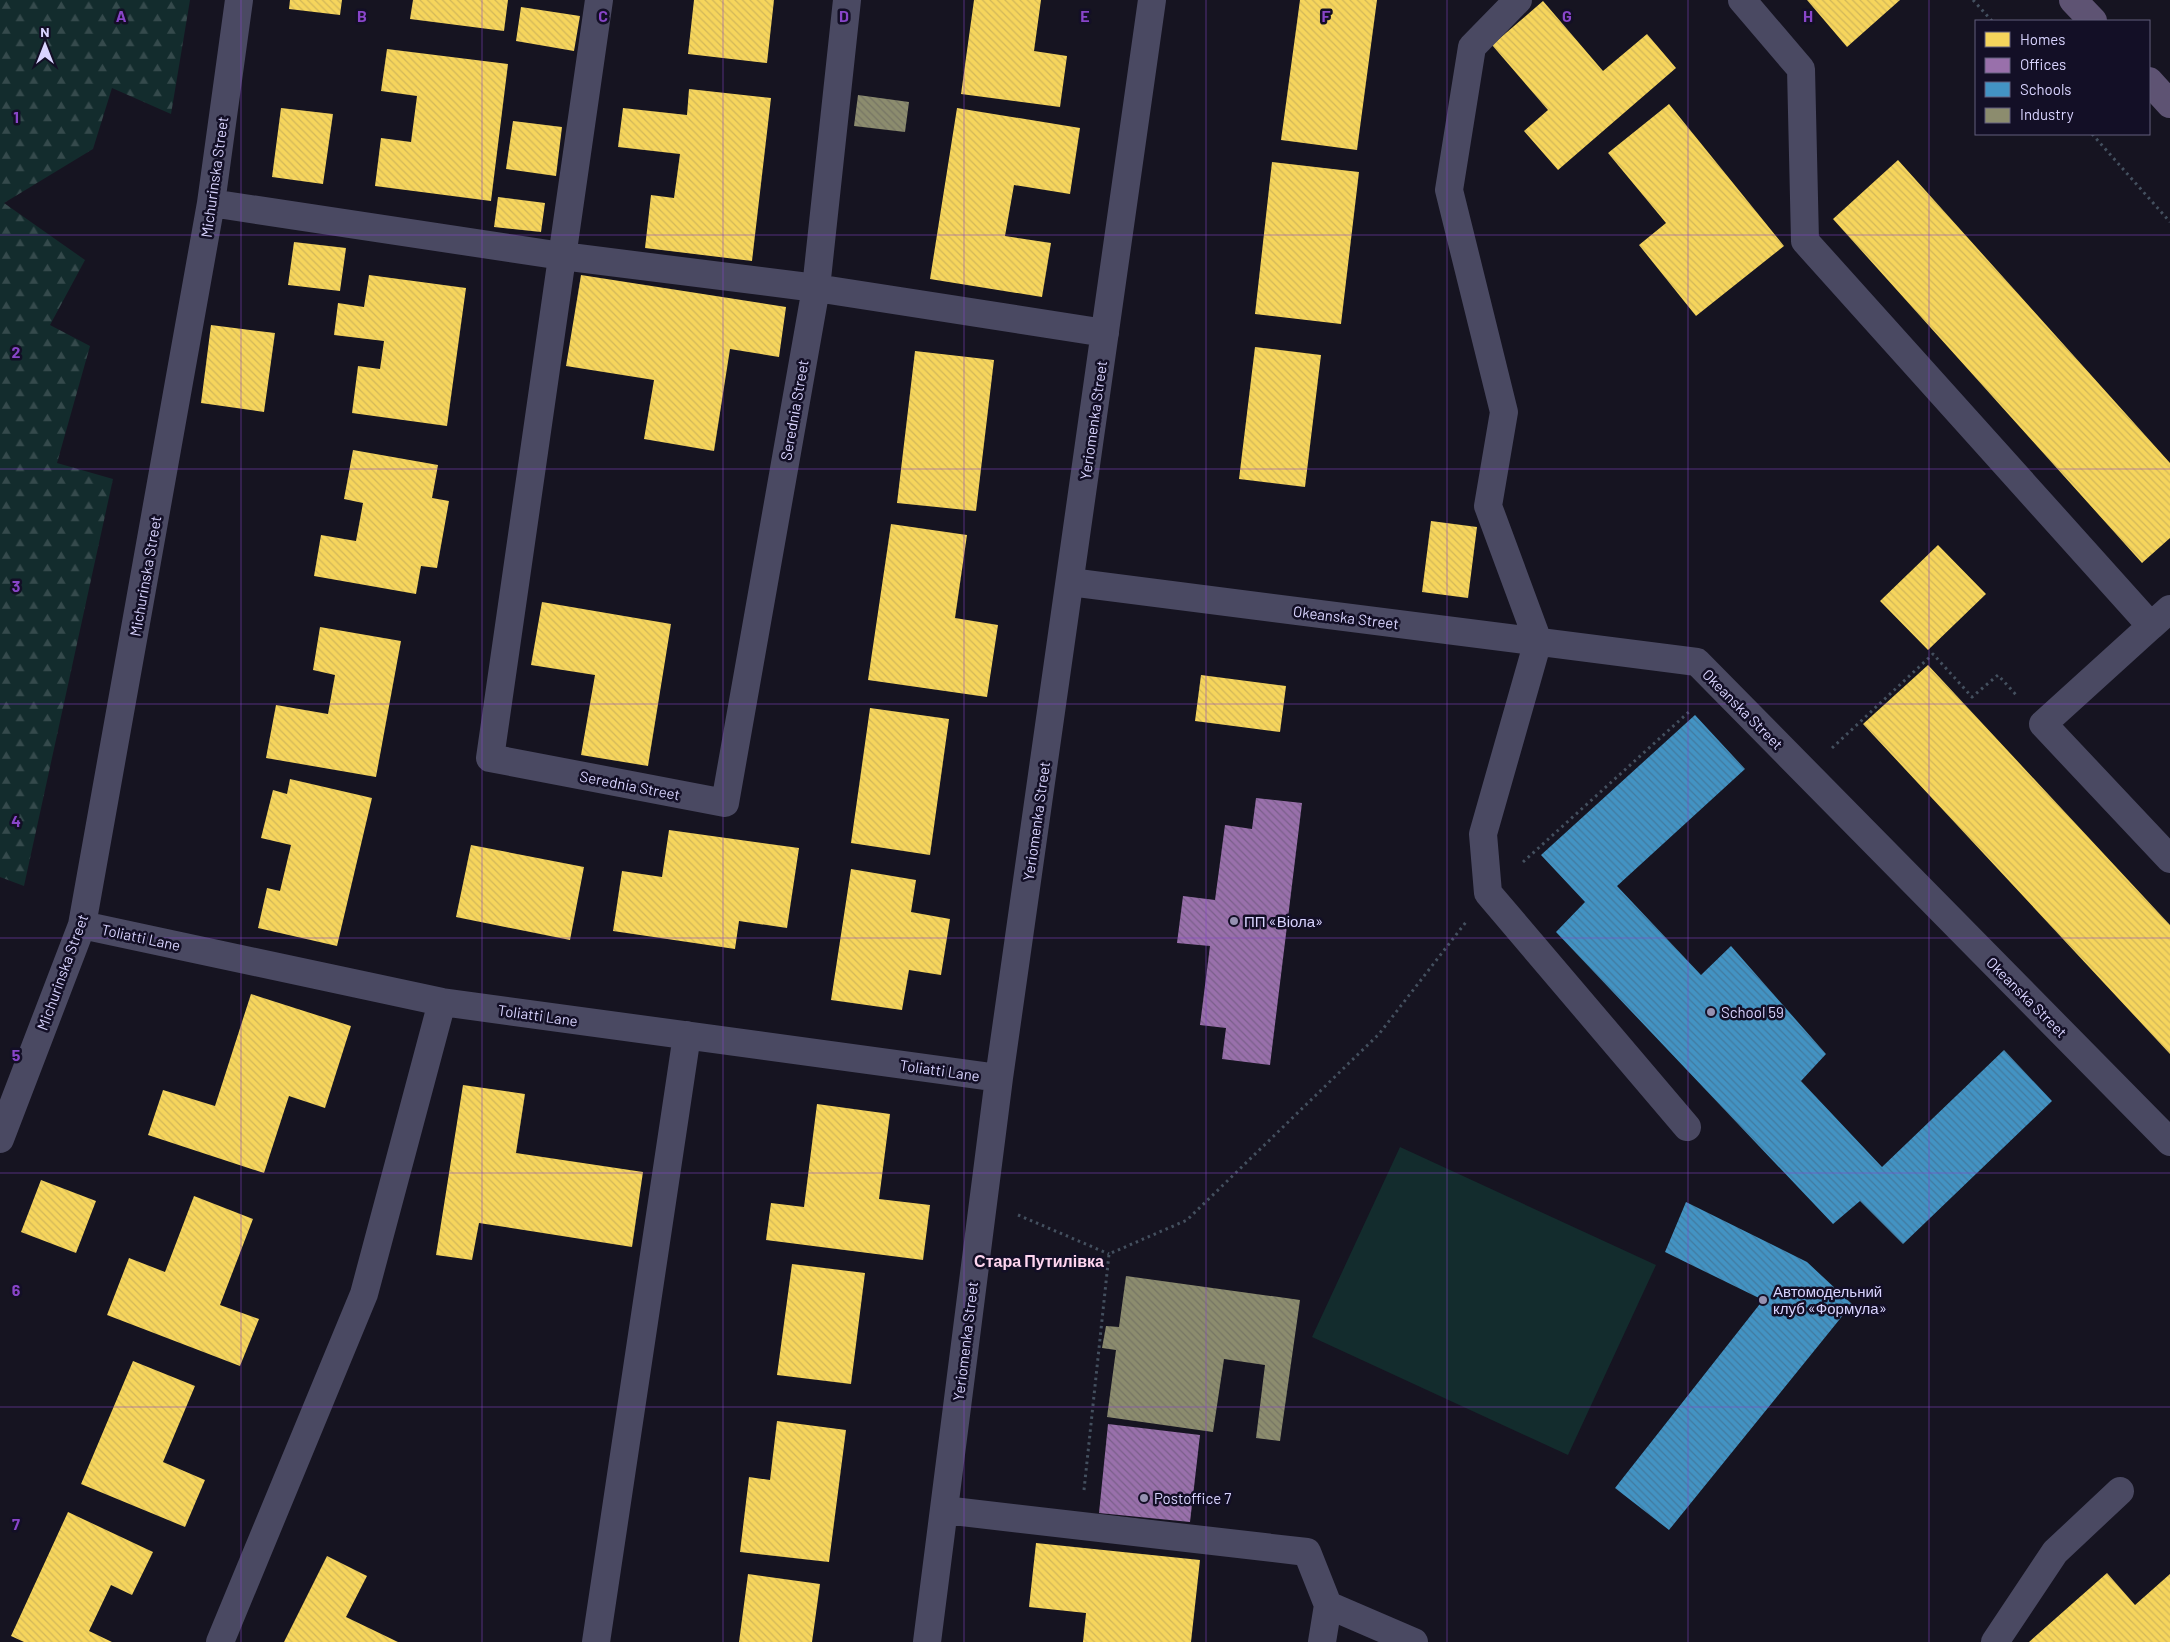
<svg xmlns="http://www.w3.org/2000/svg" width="2170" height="1642" viewBox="0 0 2170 1642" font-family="Barlow,sans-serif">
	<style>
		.forest { fill: url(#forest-firs) }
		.garden { fill: #132c2d }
		.homes { fill: url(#homes-back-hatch) }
		.offices { fill: url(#offices-back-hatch) }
		.schools { fill: url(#schools-back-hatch) }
		.industry { fill: url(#industry-back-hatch) }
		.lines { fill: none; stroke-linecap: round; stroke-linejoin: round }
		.path { stroke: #44505f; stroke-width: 3; stroke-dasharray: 2.5 4; stroke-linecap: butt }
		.minor { stroke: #4a4962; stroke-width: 28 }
		.major { stroke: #5e5373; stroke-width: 28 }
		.grid { fill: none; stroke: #8945c9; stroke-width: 1; stroke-opacity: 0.55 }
		.poi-dot { fill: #9591b1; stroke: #130f26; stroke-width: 2 }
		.labels { text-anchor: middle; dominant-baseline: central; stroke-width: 5; stroke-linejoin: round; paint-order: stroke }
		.street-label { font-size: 15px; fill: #d9d4ff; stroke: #130f26 }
		.poi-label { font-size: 15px; fill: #d9d4ff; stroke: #130f26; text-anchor: start }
		.neighbourhood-label { font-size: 16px; font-weight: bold; fill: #ffd6f0; stroke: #130f26 }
		.grid-label { font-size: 16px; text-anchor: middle; font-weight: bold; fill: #8945c9; stroke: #130f26; stroke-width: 5; stroke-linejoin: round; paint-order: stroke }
	</style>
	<defs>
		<pattern id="forest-firs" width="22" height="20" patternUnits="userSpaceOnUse" patternTransform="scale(1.25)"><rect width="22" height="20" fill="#132c2d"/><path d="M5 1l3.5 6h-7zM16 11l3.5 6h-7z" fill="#354a4c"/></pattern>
		<pattern id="homes-back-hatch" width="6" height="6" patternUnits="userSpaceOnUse" patternTransform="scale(1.25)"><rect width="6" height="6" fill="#f6d55c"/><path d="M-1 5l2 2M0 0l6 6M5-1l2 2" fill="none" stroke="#d2b759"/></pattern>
		<pattern id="offices-back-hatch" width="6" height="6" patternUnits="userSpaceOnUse" patternTransform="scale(1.25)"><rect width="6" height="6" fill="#9970ab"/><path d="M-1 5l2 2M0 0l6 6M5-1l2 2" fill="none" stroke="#7a5f8a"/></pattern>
		<pattern id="schools-back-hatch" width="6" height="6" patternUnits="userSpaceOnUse" patternTransform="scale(1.25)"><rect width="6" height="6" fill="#4393c3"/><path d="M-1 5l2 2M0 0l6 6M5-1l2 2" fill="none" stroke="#427a9f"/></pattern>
		<pattern id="industry-back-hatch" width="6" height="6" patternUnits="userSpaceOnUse" patternTransform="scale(1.25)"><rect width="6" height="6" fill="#8c8c6e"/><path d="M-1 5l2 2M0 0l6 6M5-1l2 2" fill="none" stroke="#767564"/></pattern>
	</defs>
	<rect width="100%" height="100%" fill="#161421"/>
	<path class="forest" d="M0,0H190L171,114L112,88L93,149L4,203L85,260L50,325L90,346L57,463L113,479L24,886L0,877Z"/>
	<path class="garden" d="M1400,1147L1656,1265L1568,1455L1312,1337Z"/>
	<path class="homes" d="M290,0H342L340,15L289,9Z
		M413,0H508L504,31L410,19Z
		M694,0H774L767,63L688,54Z
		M974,0H1041L1034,51L1067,56L1060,107L961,94Z
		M1300,0H1377L1357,150L1281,140Z
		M1807,0H1900L1847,47Z
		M1543,1L1603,71L1647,34L1676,68L1558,170L1524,131L1548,110L1492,45Z
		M521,7L580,16L574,51L516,41Z
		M387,49L508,64L491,201L375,186L381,138L411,142L417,96L381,91Z
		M689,89L771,98L752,261L645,248L651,195L674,198L680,154L618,147L623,108L687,115Z
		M1669,104L1784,246L1696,316L1639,245L1666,223L1608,153Z
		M281,108L333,114L323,184L272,177Z
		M957,108L1080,128L1070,194L1014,185L1005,236L1051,243L1042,297L930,279Z
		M513,121L562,127L556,176L506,169Z
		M1898,160L2170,463V538L2142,563L1833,219Z
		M1272,162L1359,172L1341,324L1255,314Z
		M498,197L545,203L541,232L494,227Z
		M294,242L346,248L340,291L288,285Z
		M369,275L466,288L447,426L352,413L358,366L380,369L384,341L334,335L338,303L364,307Z
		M581,275L786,307L779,357L730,349L714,451L644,439L654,380L566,366Z
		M211,325L275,333L264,412L201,403Z
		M1255,347L1321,355L1305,487L1239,479Z
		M915,351L994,360L976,511L897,503Z
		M353,450L438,465L432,498L449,501L437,568L421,566L416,594L314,576L321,535L356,541L363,503L344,499Z
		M1431,521L1477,527L1468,598L1422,592Z
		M891,524L967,535L955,618L998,625L987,697L868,680Z
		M1938,545L1986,594L1928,650L1880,601Z
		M542,602L671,624L648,766L581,755L595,675L531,665Z
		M320,627L401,641L376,777L266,758L276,705L328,714L335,675L313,670Z
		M1928,665L2170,925V1054L1863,724Z
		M1201,675L1286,686L1280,732L1195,721Z
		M870,708L949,719L930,855L851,843Z
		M290,779L372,798L337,946L258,928L267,888L280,891L291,845L261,838L273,790L287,794Z
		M669,830L799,848L787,928L739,921L735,949L613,931L622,871L662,877Z
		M471,845L584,867L570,940L456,917Z
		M851,869L916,880L911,912L950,919L941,975L909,970L902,1010L831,1000Z
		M251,994L351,1026L325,1108L289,1096L264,1173L148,1135L163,1090L215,1106Z
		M463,1085L525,1094L516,1153L643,1172L632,1247L479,1223L472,1260L436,1255Z
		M817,1104L890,1114L879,1199L930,1205L923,1260L766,1240L771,1203L804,1207Z
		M41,1180L96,1201L76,1253L21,1232Z
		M194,1196L253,1219L220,1305L259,1319L240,1366L107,1315L129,1258L165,1272Z
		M792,1264L865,1273L851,1384L777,1375Z
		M133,1361L195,1386L163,1462L205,1480L185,1527L81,1484Z
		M777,1421L846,1430L829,1562L740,1552L749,1477L770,1480Z
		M68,1512L153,1552L132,1595L111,1585L89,1631L112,1642H24L11,1636Z
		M1036,1543L1200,1560L1191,1642H1083L1086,1613L1029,1607Z
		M327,1556L367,1576L346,1617L398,1642H284Z
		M2107,1573L2135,1605L2170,1574V1642H2029Z
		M748,1574L820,1584L812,1642H739Z"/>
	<path class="offices" d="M1256,798L1302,803L1270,1065L1222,1059L1226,1028L1200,1025L1210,946L1177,943L1183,896L1215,900L1225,825L1252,829Z
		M1108,1424L1200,1435L1190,1522L1099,1513Z"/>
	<path class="schools" d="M1695,715L1745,769L1617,886L1701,975L1731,946L1826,1054L1801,1081L1882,1167L2004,1050L2052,1101L1903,1244L1860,1201L1833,1224L1556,932L1585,902L1541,855Z
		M1686,1202L1807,1262L1852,1304L1669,1530L1615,1488L1763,1300L1665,1252Z"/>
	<path class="industry" d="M858,95L909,102L905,132L854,126Z
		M1126,1276L1300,1300L1280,1441L1256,1438L1265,1365L1224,1359L1213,1432L1107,1417L1116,1350L1102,1348L1106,1326L1119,1327Z"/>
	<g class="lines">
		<path class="path" d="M1973,0L1992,21
			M2092,134L2170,222
			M1832,748L1933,654L1972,697L1998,675L2018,697
			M1523,862L1691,710
			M1018,1215L1109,1254
			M1084,1490L1109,1254L1187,1220L1379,1034L1466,922"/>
		<path class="minor" d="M599,0L490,758L725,803L816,288L847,0
			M1518,0L1472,47L1449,190L1504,412L1488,506L1538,641L1483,834L1488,893L1687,1127
			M1742,0L1801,69L1805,241L2151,626L2170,609
			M211,203L562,256L816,288L1105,333
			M1070,582L1697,662L2170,1142
			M2151,626L2043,724L2170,859
			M82,925L442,1002L999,1078
			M0,1139L82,925L211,203L239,0
			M944,1510L1307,1552L1328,1605L1414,1642
			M220,1642L364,1294L442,1002
			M596,1642L687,1035
			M927,1642L999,1078L1152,0
			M1322,1642L1328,1605
			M1995,1642L2055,1552L2120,1491"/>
		<path class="major" d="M2073,0L2093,21
			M2149,81L2170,104"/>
	</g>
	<path class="grid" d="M241,0V1642M482,0V1642M723,0V1642M964,0V1642M1206,0V1642M1447,0V1642M1688,0V1642M1929,0V1642M0,235H2170M0,469H2170M0,704H2170M0,938H2170M0,1173H2170M0,1407H2170"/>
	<g class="poi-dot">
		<circle cx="1234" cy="921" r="5"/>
		<circle cx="1711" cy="1012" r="5"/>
		<circle cx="1763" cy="1300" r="5"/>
		<circle cx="1144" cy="1498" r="5"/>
	</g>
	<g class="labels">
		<g class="street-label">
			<text transform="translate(214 177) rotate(-82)">Michurinska Street</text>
			<text transform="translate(794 410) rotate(-80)">Serednia Street</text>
			<text transform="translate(1093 420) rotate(-82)">Yeriomenka Street</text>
			<text transform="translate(145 576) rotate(-80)">Michurinska Street</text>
			<text transform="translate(1346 617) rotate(7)">Okeanska Street</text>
			<text transform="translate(1743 709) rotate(45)">Okeanska Street</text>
			<text transform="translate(630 785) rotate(11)">Serednia Street</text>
			<text transform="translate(1036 821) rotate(-82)">Yeriomenka Street</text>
			<text transform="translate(141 937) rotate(12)">Toliatti Lane</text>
			<text transform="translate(62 972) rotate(-70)">Michurinska Street</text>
			<text transform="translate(2027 997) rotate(45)">Okeanska Street</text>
			<text transform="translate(538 1015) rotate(8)">Toliatti Lane</text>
			<text transform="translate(940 1070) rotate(8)">Toliatti Lane</text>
			<text transform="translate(965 1341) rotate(-83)">Yeriomenka Street</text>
		</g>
		<g class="poi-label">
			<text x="1244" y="921">ПП «Віола»</text>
			<text x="1721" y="1012">School 59</text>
			<text x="1773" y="1291">Автомодельний<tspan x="1773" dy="17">клуб «Формула»</tspan></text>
			<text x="1154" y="1498">Postoffice 7</text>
		</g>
		<g class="neighbourhood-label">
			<text x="1039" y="1260">Стара Путилівка</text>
		</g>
	</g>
	<g class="grid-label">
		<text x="121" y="22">A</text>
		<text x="362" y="22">B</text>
		<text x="603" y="22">C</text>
		<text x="844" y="22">D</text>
		<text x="1085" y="22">E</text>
		<text x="1326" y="22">F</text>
		<text x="1567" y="22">G</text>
		<text x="1808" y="22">H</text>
		<text x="16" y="123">1</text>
		<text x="16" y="358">2</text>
		<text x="16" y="592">3</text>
		<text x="16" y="827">4</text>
		<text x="16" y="1061">5</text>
		<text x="16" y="1296">6</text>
		<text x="16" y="1530">7</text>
	</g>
	<rect x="1975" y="20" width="175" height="115" fill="#130f26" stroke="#625e7d"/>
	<rect x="1985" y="32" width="25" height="15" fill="#f6d55c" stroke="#625e7d"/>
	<text x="2020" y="45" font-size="15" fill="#d9d4ff">Homes</text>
	<rect x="1985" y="58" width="25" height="15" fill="#9970ab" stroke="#625e7d"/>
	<text x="2020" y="70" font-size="15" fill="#d9d4ff">Offices</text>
	<rect x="1985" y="82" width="25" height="15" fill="#4393c3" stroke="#625e7d"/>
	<text x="2020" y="95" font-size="15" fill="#d9d4ff">Schools</text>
	<rect x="1985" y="108" width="25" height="15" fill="#8c8c6e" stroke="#625e7d"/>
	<text x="2020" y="120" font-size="15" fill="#d9d4ff">Industry</text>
	<g transform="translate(45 45)" stroke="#130f26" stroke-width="4" paint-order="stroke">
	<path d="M0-4L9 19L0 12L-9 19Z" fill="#d9d4ff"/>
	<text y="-8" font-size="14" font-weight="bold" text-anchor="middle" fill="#d9d4ff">N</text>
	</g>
</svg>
